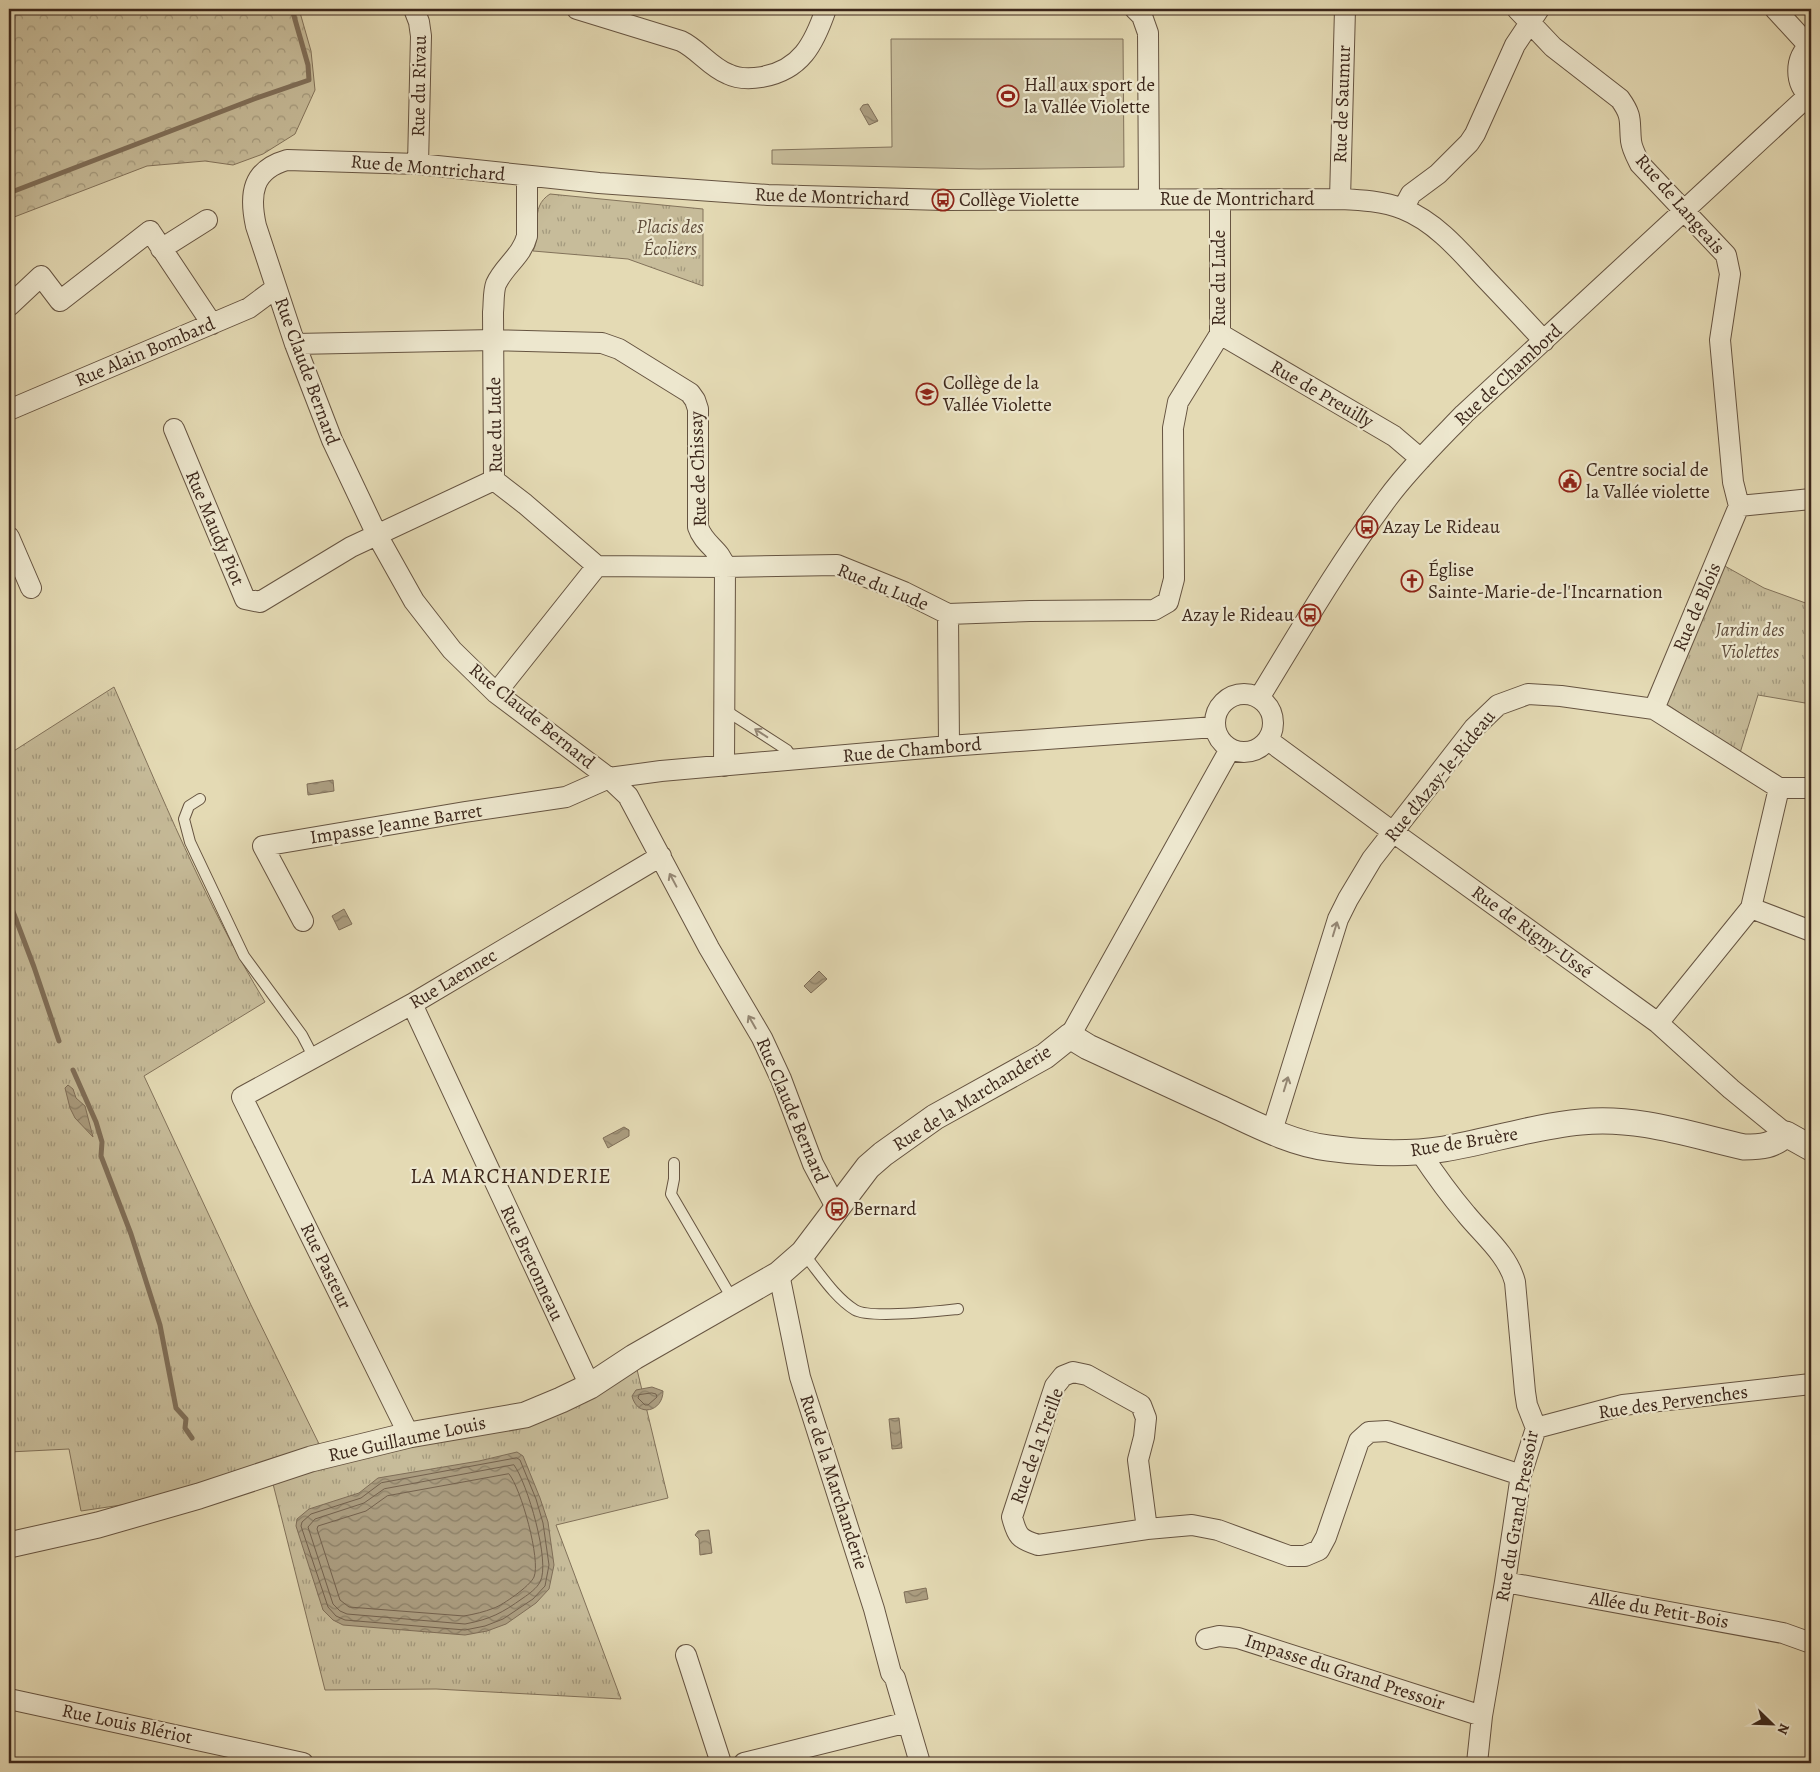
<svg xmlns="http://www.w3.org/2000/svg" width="1820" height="1772" viewBox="0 0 1820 1772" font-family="Alegreya,serif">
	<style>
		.grass { fill: #c7bc9a; stroke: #82725a }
		.forest { fill: url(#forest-crowns); stroke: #82725a }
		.park { fill: url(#park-tufts); stroke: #82725a }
		.water { fill: url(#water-waves); stroke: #7f6e58 }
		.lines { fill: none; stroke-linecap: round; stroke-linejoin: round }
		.shore { stroke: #74624e; stroke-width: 1 }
		.stream { stroke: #7f6e58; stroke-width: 5 }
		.service-casing { stroke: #665441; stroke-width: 12 }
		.minor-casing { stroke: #665441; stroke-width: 22 }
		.tertiary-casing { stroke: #665441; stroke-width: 27 }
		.service { stroke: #ede7ce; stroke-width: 10 }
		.minor { stroke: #ede7ce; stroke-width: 20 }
		.tertiary { stroke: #ede7ce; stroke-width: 25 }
		.oneway { stroke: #948774 }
		.labels { text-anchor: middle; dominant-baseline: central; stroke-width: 4.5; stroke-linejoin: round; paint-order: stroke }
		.poi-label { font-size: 19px; fill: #3c271b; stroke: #ede7ce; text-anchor: start }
		.street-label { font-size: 19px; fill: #3c271b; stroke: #ede7ce }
		.park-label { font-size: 19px; font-style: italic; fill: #5f4c3b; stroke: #ede7ce }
		.quarter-label { font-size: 21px; letter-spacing: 1px; fill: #3c271b; stroke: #ede7ce }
	</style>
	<defs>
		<pattern id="forest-crowns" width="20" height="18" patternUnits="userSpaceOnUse" patternTransform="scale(1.25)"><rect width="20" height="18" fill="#c7bc9a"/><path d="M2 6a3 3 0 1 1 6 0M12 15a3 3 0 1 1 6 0" fill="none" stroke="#a3997d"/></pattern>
		<pattern id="park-tufts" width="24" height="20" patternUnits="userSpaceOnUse" patternTransform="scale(1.25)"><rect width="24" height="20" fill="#c7bc9a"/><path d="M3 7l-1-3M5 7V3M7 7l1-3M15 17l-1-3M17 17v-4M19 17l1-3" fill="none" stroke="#a3997d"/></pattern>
		<pattern id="water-waves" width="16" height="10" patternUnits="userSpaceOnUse" patternTransform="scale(1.25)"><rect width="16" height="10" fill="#ab9d80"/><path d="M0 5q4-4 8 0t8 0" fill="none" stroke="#8c8068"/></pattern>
	</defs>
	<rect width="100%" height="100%" fill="#e4dab4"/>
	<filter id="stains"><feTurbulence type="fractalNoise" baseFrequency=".004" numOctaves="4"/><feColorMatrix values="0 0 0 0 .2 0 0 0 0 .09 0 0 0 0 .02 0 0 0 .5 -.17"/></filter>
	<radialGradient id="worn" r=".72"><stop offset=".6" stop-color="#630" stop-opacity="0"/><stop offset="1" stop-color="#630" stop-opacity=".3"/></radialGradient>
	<path class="grass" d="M891,39H1123L1124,167L979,169L772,164V150L892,147Z"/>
	<path class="forest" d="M9,9H299L311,51L315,90L295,134L263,154L233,165L205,161L147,166L9,219Z"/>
	<path class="park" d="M550,194L703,209V286L628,259L533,251C543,231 528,208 550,194Z
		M1723,565L1764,588L1811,605V704L1758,695L1740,753L1665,703Z
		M114,687C161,794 205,903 265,1002L144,1076L251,1305L322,1450L175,1497L81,1511L69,1449L9,1452V754Z
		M634,1357L668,1498L556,1525L621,1699L436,1689L325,1690L270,1472L485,1423Z"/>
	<path class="water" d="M868,104L878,121L869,125L860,109L863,105Z
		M333,780L334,791L308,795L307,784Z
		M344,909L352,924L339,930L332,916Z
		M819,971L827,979L811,993L804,986Z
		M68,1085L73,1089L76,1098L85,1106L93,1137L75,1118L70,1108L65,1088Z
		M624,1127L629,1130V1136L608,1148L603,1138Z
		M652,1387L663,1391C663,1412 637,1418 632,1396L636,1390Z
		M899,1418L902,1448L892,1449L889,1419Z
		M517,1452L523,1456L540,1498L548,1522L554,1565L549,1589L536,1603L506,1624L487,1631L465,1635L343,1625L333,1620L323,1610L296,1526L297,1519L309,1509L359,1493L378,1478L479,1461Z
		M709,1530L712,1553L700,1555L699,1539L695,1535L698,1531Z
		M926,1588L928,1599L906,1603L904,1592Z"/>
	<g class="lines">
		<path class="shore" d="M652,1393L656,1394L657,1397L648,1405H645L638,1398L639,1395Z
			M517,1458L520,1460L536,1499L543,1523L549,1565L545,1586L533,1599L503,1619L485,1626L465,1630L345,1620L336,1616L328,1607L301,1526L302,1522L311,1514L361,1498L381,1483Z
			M514,1465C527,1482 551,1563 540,1582C537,1588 529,1594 523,1598C502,1613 491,1619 465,1624L347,1614L340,1611L333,1604L308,1527L315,1519L364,1503L384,1489Z
			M509,1474C521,1488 541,1560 534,1577C530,1586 503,1605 494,1608C484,1612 475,1614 464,1616L349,1607L340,1600L317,1529L318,1526L366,1511L387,1496Z"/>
		<path class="stream" d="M9,193L254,99L309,80L308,65L292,9
			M9,901L34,967L59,1041
			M73,1070L96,1122L102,1142L101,1156L131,1234L160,1325L176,1408L186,1419L185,1428L192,1438"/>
		<g class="service-casing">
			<path id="service" d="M725,710L787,750L794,760
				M200,799L189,806L184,819L190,842L244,956L302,1035L314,1058
				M674,1163V1179L671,1194L733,1300
				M803,1253C819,1272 834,1297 855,1310C870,1319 939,1311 958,1309"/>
		</g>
		<g class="minor-casing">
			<path id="minor" d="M414,9L419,22L421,36L418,164
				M577,9L681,41C698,49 710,67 728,74C738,79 750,79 762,77C801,70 814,44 826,9
				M1135,9L1142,16L1148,33L1149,198
				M1517,9L1553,47L1620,99C1633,117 1629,121 1631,141C1632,149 1636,156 1640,164L1726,255L1730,274L1720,340L1733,482L1739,506L1811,499
				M1775,9L1809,46
				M1811,44C1794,58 1794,84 1811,97
				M527,177V236C522,256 504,266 496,284C493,292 494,304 493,312L494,480L525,504L597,566L725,567L837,565L904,592L948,614L1030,611L1154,610L1168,602L1174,579L1173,428L1178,402L1220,334V199
				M1340,199L1345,9
				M1403,209L1411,194L1438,174L1469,143L1475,134L1515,45L1539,9
				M161,249L207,220
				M9,306L41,276L60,301L150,231L212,324
				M1220,334L1394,436L1421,459
				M295,344L494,340L602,343L619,349L690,393L695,400L698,409V527C704,545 721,550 725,567L724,766
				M9,410L249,308L276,288
				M174,429L245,599L260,602L351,547L494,480
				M9,537L31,588
				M948,614L949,746
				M496,693L597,566
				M1215 723a29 29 0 1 1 58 0a29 29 0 1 1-58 0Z
				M1259,698C1300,631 1340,562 1387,499C1410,468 1438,441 1464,414L1809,95
				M1654,709L1739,506
				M1268,740L1393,832L1658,1023L1731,1089L1786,1134
				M1779,788H1811
				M1751,908L1811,931
				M303,921L263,846L465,812L566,797L609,778L661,771L949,746L1215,727
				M412,1004L590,1386
				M1070,1036L1230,749
				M1272,1131L1338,919L1348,899L1372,859L1474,728L1498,705L1528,694L1561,696L1654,709L1779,788L1751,908L1658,1023
				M1420,1152C1434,1173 1449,1194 1466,1214C1483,1235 1508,1255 1515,1282L1525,1392L1527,1405L1536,1428L1521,1475L1505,1582L1482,1716L1477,1763
				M837,1209L813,1164L781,1079L762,1038L709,948L628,796L609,778L496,693L452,650L414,601L377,535L332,440L295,344L256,226C249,194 252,170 287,160L418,164L599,183L768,195L943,200L1340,199C1361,200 1383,201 1403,209C1436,222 1461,252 1484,277C1504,298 1524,319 1544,341
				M779,1274L800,1377L874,1609L891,1673L895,1678L920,1763
				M1536,1428L1623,1405L1811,1384
				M409,1435L242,1097L412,1004L661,856
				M1147,1529L1138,1460L1144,1437L1146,1418L1141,1405L1087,1375L1073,1372L1063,1376L1055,1386L1051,1398L1012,1517C1017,1536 1019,1539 1038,1545L1147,1529L1192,1525L1218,1530L1289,1556H1305L1319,1550L1326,1537L1359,1441L1369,1432L1387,1431L1521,1475
				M1505,1582L1783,1633L1811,1643
				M1206,1639L1219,1636L1238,1638L1482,1716
				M686,1655L721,1763
				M9,1699L303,1763
				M744,1763L908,1722"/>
		</g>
		<g class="tertiary-casing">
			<path id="tertiary" d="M9,1545L98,1525L199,1496L311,1459L409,1435L525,1415L561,1400L590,1386L634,1357L779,1274L803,1253L868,1167L883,1154L935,1117L1045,1056L1070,1036L1088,1047C1131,1067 1175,1087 1218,1107C1253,1123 1289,1143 1328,1148C1365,1153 1406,1155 1444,1149C1490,1141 1535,1126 1581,1122C1637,1116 1691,1135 1744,1147C1762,1147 1773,1146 1786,1134L1811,1148"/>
		</g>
		<use href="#service" class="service"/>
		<use href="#minor" class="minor"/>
		<use href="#tertiary" class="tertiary"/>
	</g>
	<defs><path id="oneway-shaft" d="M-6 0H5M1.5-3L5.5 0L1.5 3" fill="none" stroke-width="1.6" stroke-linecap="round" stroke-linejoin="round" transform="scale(1.25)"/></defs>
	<g class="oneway">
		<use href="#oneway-shaft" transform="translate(761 733) rotate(-147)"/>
		<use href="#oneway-shaft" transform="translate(673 880) rotate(-118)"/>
		<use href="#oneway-shaft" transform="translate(1335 929) rotate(-73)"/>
		<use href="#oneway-shaft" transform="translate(752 1022) rotate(-120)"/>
		<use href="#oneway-shaft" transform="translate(1286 1084) rotate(-73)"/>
	</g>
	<defs>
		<g id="stadium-ring" transform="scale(1.125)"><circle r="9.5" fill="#ede7ce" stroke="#8f2418" stroke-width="1.5"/><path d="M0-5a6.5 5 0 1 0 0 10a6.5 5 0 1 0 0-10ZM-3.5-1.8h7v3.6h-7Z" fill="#8f2418"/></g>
		<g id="bus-ring" transform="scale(1.125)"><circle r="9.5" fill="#ede7ce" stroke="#8f2418" stroke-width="1.5"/><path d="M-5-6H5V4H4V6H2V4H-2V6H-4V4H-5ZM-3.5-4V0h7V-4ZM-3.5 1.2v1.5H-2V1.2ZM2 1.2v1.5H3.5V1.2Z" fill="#8f2418"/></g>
		<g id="school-ring" transform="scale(1.125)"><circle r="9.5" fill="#ede7ce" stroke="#8f2418" stroke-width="1.5"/><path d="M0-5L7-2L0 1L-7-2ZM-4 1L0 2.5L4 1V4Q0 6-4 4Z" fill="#8f2418"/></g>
		<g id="civic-ring" transform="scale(1.125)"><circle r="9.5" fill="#ede7ce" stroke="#8f2418" stroke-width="1.5"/><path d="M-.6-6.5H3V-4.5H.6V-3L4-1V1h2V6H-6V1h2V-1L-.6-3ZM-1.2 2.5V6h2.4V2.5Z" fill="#8f2418"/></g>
		<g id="church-ring" transform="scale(1.125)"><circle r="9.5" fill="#ede7ce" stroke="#8f2418" stroke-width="1.5"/><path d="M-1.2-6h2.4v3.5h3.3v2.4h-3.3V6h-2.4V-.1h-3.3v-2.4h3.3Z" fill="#8f2418"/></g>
	</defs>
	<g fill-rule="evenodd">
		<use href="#stadium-ring" x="1008" y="96"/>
		<use href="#bus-ring" x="943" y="200"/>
		<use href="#school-ring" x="927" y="394"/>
		<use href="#civic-ring" x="1570" y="481"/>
		<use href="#bus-ring" x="1367" y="527"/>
		<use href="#church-ring" x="1412" y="581"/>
		<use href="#bus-ring" x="1310" y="615"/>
		<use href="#bus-ring" x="837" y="1209"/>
	</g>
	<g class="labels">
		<g class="poi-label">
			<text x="1024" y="85">Hall aux sport de<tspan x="1024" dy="22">la Vallée Violette</tspan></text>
			<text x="959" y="200">Collège Violette</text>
			<text x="943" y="383">Collège de la<tspan x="943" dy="22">Vallée Violette</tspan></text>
			<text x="1586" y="470">Centre social de<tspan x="1586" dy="22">la Vallée violette</tspan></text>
			<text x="1383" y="527">Azay Le Rideau</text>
			<text x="1428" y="570">Église<tspan x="1428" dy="22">Sainte-Marie-de-l'Incarnation</tspan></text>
			<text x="1294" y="615" text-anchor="end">Azay le Rideau</text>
			<text x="853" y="1209">Bernard</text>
		</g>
		<g class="street-label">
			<text transform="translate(419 86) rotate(-89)">Rue du Rivau</text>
			<text transform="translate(1342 104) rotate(-88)">Rue de Saumur</text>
			<text transform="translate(428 168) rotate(5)">Rue de Montrichard</text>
			<text transform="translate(832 197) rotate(2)">Rue de Montrichard</text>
			<text x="1237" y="199">Rue de Montrichard</text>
			<text transform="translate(1680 204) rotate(49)">Rue de Langeais</text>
			<text transform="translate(1219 278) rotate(-90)">Rue du Lude</text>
			<text transform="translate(145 352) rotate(-23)">Rue Alain Bombard</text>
			<text transform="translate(307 371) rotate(70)">Rue Claude Bernard</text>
			<text transform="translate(1508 375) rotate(-43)">Rue de Chambord</text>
			<text transform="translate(1322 394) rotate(30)">Rue de Preuilly</text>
			<text transform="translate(495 425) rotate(-91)">Rue du Lude</text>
			<text transform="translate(698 469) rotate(-92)">Rue de Chissay</text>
			<text transform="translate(215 528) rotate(67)">Rue Maudy Piot</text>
			<text transform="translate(883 587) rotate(22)">Rue du Lude</text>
			<text transform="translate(1697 607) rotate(-67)">Rue de Blois</text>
			<text transform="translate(532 716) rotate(39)">Rue Claude Bernard</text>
			<text transform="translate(912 750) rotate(-5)">Rue de Chambord</text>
			<text transform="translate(1440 776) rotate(-51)">Rue d'Azay-le-Rideau</text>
			<text transform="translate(396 824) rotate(-9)">Impasse Jeanne Barret</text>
			<text transform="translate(1532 932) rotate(36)">Rue de Rigny-Ussé</text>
			<text transform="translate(453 979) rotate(-31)">Rue Laennec</text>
			<text transform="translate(972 1098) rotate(-32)">Rue de la Marchanderie</text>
			<text transform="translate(792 1110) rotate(67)">Rue Claude Bernard</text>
			<text transform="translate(1464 1142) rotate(-9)">Rue de Bruère</text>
			<text transform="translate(532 1263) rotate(65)">Rue Bretonneau</text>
			<text transform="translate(326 1266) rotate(64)">Rue Pasteur</text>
			<text transform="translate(1673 1402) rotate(-8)">Rue des Pervenches</text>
			<text transform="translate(407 1439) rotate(-12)">Rue Guillaume Louis</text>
			<text transform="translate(1037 1446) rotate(-70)">Rue de la Treille</text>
			<text transform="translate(834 1482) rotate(72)">Rue de la Marchanderie</text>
			<text transform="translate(1517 1516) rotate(-80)">Rue du Grand Pressoir</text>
			<text transform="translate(1659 1610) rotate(10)">Allée du Petit-Bois</text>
			<text transform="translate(1345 1672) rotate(18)">Impasse du Grand Pressoir</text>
			<text transform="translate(127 1724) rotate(12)">Rue Louis Blériot</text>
		</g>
		<g class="park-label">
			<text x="670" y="227">Placis des<tspan x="670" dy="22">Écoliers</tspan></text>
			<text x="1750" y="630">Jardin des<tspan x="1750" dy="22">Violettes</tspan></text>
		</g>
		<g class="quarter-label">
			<text x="511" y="1176">LA MARCHANDERIE</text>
		</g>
	</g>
	<rect width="1820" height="1772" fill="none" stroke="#e4dab4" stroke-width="30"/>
	<rect x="10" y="10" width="1800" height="1752" fill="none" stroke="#3c271b" stroke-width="2.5"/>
	<rect x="15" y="15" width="1790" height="1742" fill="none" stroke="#3c271b"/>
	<g transform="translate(1772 1724) rotate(113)" stroke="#ede7ce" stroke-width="4" paint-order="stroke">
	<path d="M0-4L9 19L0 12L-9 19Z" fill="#3c271b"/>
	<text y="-8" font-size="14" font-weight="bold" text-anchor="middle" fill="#3c271b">N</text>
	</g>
	<rect width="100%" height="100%" filter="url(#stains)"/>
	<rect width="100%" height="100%" fill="url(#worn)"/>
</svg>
